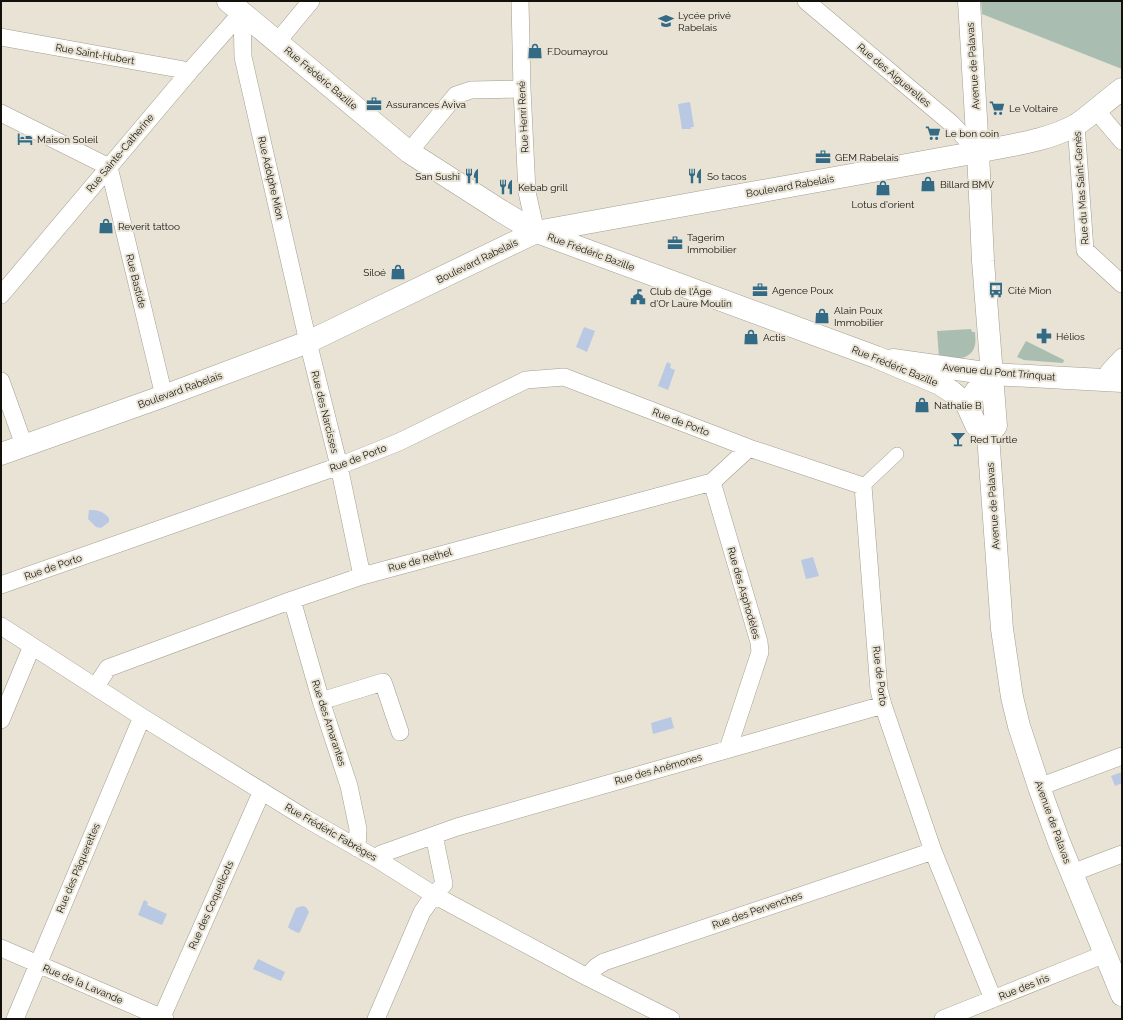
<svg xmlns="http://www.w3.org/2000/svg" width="1123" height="1020" viewBox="0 0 1123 1020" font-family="Raleway,sans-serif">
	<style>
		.green { fill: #a9beb0 }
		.water { fill: #b9c9e3 }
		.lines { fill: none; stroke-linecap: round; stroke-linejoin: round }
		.pedestrian-casing { stroke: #a39e90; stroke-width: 14 }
		.minor-casing { stroke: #a39e90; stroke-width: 18 }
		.tertiary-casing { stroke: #a39e90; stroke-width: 23 }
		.secondary-casing { stroke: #a39e90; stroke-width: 23 }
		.pedestrian { stroke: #fff; stroke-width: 13 }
		.minor { stroke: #fff; stroke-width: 17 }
		.tertiary { stroke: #fff; stroke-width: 22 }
		.secondary { stroke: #fff; stroke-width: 22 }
		.labels { text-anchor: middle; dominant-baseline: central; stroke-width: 4; stroke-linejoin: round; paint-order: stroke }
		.poi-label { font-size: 10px; fill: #13110c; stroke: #e8e3d4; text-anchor: start }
		.street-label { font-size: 10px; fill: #13110c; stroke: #e8e3d4 }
	</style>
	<rect width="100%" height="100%" fill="#e8e3d4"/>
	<path class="green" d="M981,1H1122V69L982,14Z
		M971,329L972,332H975C975,336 976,341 975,345C971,362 952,359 939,357L937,331Z
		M1026,341L1064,360L1063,363L1024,360L1017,357Z"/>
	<path class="water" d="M690,102L694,127H691V129H682L678,104Z
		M584,327L595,331L587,352L576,347Z
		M667,362L671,364L670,368L675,370L668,390L658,386Z
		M89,510C98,510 103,511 109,518V522L101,528L96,527L88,519Z
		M813,557L819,576L806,579L801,560Z
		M671,717L674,728L653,734L651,723Z
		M1122,772V783L1115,786L1111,776Z
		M144,900L148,902L147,905L167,914L162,925L138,915Z
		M302,906L306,907L309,912L300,932L298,933L290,929L288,927L296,908Z
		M258,959L285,972L281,981L253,969Z"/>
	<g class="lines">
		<g class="pedestrian-casing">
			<path id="pedestrian" d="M863,486L897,454"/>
		</g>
		<g class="minor-casing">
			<path id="minor" d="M520,1L522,89L527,192L536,232
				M806,1L952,124L978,152
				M242,12L243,57L308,342L339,466L362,576
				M1,37L190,71
				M277,42L311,1
				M1095,109L1122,141
				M1,113L109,167L164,396
				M1076,124L1085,250L1122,284
				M409,152L456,95L471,90L522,89
				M1,295L190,71L242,12
				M1107,380L1109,371L1122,357
				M1,381L24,445
				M712,482L759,642L760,652L728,749
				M1,585L339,466L399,442L526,380L564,377L749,448L863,486L879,690L883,705L933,851L993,999
				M292,600L321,701L349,786L358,829L357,848
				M1,626L142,717L305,818L377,859L434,895L587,977L671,1019
				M96,686L108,668L292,600L362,576L712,482L749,448
				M321,701L383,682L400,732
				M1,720L32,646
				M1039,787L1122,756
				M377,859L381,854L457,827L883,705
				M1072,873L1122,854
				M1,948L165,1019
				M587,977L596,967L604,962L933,851
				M15,1019L142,717
				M161,1019L262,791
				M376,1019L422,912L434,895L444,884L434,835
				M943,1019L1105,954"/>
		</g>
		<g class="tertiary-casing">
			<path id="tertiary" d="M228,1L409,152L501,211L536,232
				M969,1L978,152
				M893,360L992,374L1122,381
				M967,405L976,391L992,374"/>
		</g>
		<g class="secondary-casing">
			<path id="secondary" d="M978,152L983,261L996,426L988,435L1002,629L1012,697L1019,726L1039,787L1059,842L1122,995
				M537,232L876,357L940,384L952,392L967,405L976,425L988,435
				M1,454L164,396L308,342L536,232L978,152C1010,145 1047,141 1076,125C1090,116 1108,99 1122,89"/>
		</g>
		<use href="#pedestrian" class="pedestrian"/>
		<use href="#minor" class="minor"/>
		<use href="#tertiary" class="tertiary"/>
		<use href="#secondary" class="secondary"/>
	</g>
	<defs>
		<g id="school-bare" transform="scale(1.2)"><path d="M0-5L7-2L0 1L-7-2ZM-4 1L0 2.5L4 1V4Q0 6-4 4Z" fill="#336a85" stroke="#e8e3d4" stroke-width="2.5" paint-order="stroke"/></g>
		<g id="shop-bare" transform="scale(1.2)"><path d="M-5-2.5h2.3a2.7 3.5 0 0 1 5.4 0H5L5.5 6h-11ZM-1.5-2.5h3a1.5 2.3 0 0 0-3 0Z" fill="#336a85" stroke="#e8e3d4" stroke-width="2.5" paint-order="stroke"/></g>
		<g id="office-bare" transform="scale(1.2)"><path d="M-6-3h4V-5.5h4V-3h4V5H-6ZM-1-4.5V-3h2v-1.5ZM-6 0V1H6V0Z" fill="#336a85" stroke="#e8e3d4" stroke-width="2.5" paint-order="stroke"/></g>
		<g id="supermarket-bare" transform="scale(1.2)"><path d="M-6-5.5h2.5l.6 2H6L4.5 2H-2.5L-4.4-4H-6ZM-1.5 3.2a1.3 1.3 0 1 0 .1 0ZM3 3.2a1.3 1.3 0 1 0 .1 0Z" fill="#336a85" stroke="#e8e3d4" stroke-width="2.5" paint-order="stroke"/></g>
		<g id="hotel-bare" transform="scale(1.2)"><path d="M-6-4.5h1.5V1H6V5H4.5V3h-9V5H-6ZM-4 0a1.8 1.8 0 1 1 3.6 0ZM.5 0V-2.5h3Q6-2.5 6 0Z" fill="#336a85" stroke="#e8e3d4" stroke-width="2.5" paint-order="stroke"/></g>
		<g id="restaurant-bare" transform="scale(1.2)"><path d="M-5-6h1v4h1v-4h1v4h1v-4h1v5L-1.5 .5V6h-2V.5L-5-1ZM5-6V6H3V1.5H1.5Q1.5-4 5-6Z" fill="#336a85" stroke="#e8e3d4" stroke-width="2.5" paint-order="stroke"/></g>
		<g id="bus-bare" transform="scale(1.2)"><path d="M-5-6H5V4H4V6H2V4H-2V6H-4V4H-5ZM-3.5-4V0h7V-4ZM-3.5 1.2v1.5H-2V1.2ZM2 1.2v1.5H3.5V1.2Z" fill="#336a85" stroke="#e8e3d4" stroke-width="2.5" paint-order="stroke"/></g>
		<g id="civic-bare" transform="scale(1.2)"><path d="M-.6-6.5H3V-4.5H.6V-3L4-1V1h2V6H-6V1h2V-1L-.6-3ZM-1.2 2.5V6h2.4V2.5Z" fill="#336a85" stroke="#e8e3d4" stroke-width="2.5" paint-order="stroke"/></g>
		<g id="pharmacy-bare" transform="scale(1.2)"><path d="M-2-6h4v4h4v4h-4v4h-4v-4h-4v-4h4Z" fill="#336a85" stroke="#e8e3d4" stroke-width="2.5" paint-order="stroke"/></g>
		<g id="bar-bare" transform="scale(1.2)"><path d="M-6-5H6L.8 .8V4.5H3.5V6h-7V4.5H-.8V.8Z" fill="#336a85" stroke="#e8e3d4" stroke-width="2.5" paint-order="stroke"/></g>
	</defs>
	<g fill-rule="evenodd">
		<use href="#school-bare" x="666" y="21"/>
		<use href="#shop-bare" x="535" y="51"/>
		<use href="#office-bare" x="374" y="104"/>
		<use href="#supermarket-bare" x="997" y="108"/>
		<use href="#supermarket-bare" x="933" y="133"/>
		<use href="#hotel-bare" x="25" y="139"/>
		<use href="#office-bare" x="823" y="157"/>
		<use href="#restaurant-bare" x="472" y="176"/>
		<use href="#restaurant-bare" x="695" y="176"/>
		<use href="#shop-bare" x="928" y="184"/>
		<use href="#restaurant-bare" x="506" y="187"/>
		<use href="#shop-bare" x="883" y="188"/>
		<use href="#shop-bare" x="106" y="226"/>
		<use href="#office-bare" x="675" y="243"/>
		<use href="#shop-bare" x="398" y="272"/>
		<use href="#office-bare" x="760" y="290"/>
		<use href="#bus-bare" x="996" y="290"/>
		<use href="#civic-bare" x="638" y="297"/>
		<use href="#shop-bare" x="822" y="316"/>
		<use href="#pharmacy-bare" x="1044" y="336"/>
		<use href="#shop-bare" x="751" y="337"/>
		<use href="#shop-bare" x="922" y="405"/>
		<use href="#bar-bare" x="958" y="439"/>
	</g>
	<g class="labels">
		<g class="poi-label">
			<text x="678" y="15">Lycée privé<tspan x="678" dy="12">Rabelais</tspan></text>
			<text x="547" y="51">F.Doumayrou</text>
			<text x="386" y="104">Assurances Aviva</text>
			<text x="1009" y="108">Le Voltaire</text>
			<text x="945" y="133">Le bon coin</text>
			<text x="37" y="139">Maison Soleil</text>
			<text x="835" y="157">GEM Rabelais</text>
			<text x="460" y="176" text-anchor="end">San Sushi</text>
			<text x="707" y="176">So tacos</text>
			<text x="940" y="184">Billard BMV</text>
			<text x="518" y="187">Kebab grill</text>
			<text x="883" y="204" text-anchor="middle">Lotus d'orient</text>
			<text x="118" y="226">Reverit tattoo</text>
			<text x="687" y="237">Tagerim<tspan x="687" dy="12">Immobilier</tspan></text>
			<text x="386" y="272" text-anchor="end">Siloé</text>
			<text x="772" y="290">Agence Poux</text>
			<text x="1008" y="290">Cité Mion</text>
			<text x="650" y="291">Club de l'Âge<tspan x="650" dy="12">d'Or Laure Moulin</tspan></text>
			<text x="834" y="310">Alain Poux<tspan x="834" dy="12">Immobilier</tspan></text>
			<text x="1056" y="336">Hélios</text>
			<text x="763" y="337">Actis</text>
			<text x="934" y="405">Nathalie B</text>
			<text x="970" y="439">Red Turtle</text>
		</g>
		<g class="street-label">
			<text transform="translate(95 54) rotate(10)">Rue Saint-Hubert</text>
			<text transform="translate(973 66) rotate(-94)">Avenue de Palavas</text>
			<text transform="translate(894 75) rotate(40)">Rue des Aiguerelles</text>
			<text transform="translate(321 78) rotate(40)">Rue Frédéric Bazille</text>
			<text transform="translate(523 117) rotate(-93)">Rue Henri René</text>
			<text transform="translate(120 153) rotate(-50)">Rue Sainte-Catherine</text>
			<text transform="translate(271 178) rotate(77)">Rue Adolphe Mion</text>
			<text transform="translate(790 186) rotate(-10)">Boulevard Rabelais</text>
			<text transform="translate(1081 188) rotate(-94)">Rue du Mas Saint-Genès</text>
			<text transform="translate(591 252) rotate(20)">Rue Frédéric Bazille</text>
			<text transform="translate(477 261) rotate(-26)">Boulevard Rabelais</text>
			<text transform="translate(136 281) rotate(76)">Rue Bastide</text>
			<text transform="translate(895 366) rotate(22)">Rue Frédéric Bazille</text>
			<text transform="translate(999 372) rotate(5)">Avenue du Pont Trinquat</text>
			<text transform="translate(180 390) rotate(-20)">Boulevard Rabelais</text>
			<text transform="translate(325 412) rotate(76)">Rue des Narcisses</text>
			<text transform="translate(681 422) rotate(21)">Rue de Porto</text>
			<text transform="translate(358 458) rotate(-21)">Rue de Porto</text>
			<text transform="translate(993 506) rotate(-94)">Avenue de Palavas</text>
			<text transform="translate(420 560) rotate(-15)">Rue de Rethel</text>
			<text transform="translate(53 567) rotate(-19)">Rue de Porto</text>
			<text transform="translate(744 593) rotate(74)">Rue des Asphodèles</text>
			<text transform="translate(880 676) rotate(83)">Rue de Porto</text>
			<text transform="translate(329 723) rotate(72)">Rue des Amarantes</text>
			<text transform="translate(658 769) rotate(-16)">Rue des Anémones</text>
			<text transform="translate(1053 822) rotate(70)">Avenue de Palavas</text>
			<text transform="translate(331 832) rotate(30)">Rue Frédéric Fabrèges</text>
			<text transform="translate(78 868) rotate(-67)">Rue des Pâquerettes</text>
			<text transform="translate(211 905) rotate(-66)">Rue des Coquelicots</text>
			<text transform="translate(757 910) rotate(-19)">Rue des Pervenches</text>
			<text transform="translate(83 984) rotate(23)">Rue de la Lavande</text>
			<text transform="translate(1024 987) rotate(-22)">Rue des Iris</text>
		</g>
	</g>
	<rect width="1123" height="1020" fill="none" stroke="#13110c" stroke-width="4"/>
</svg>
